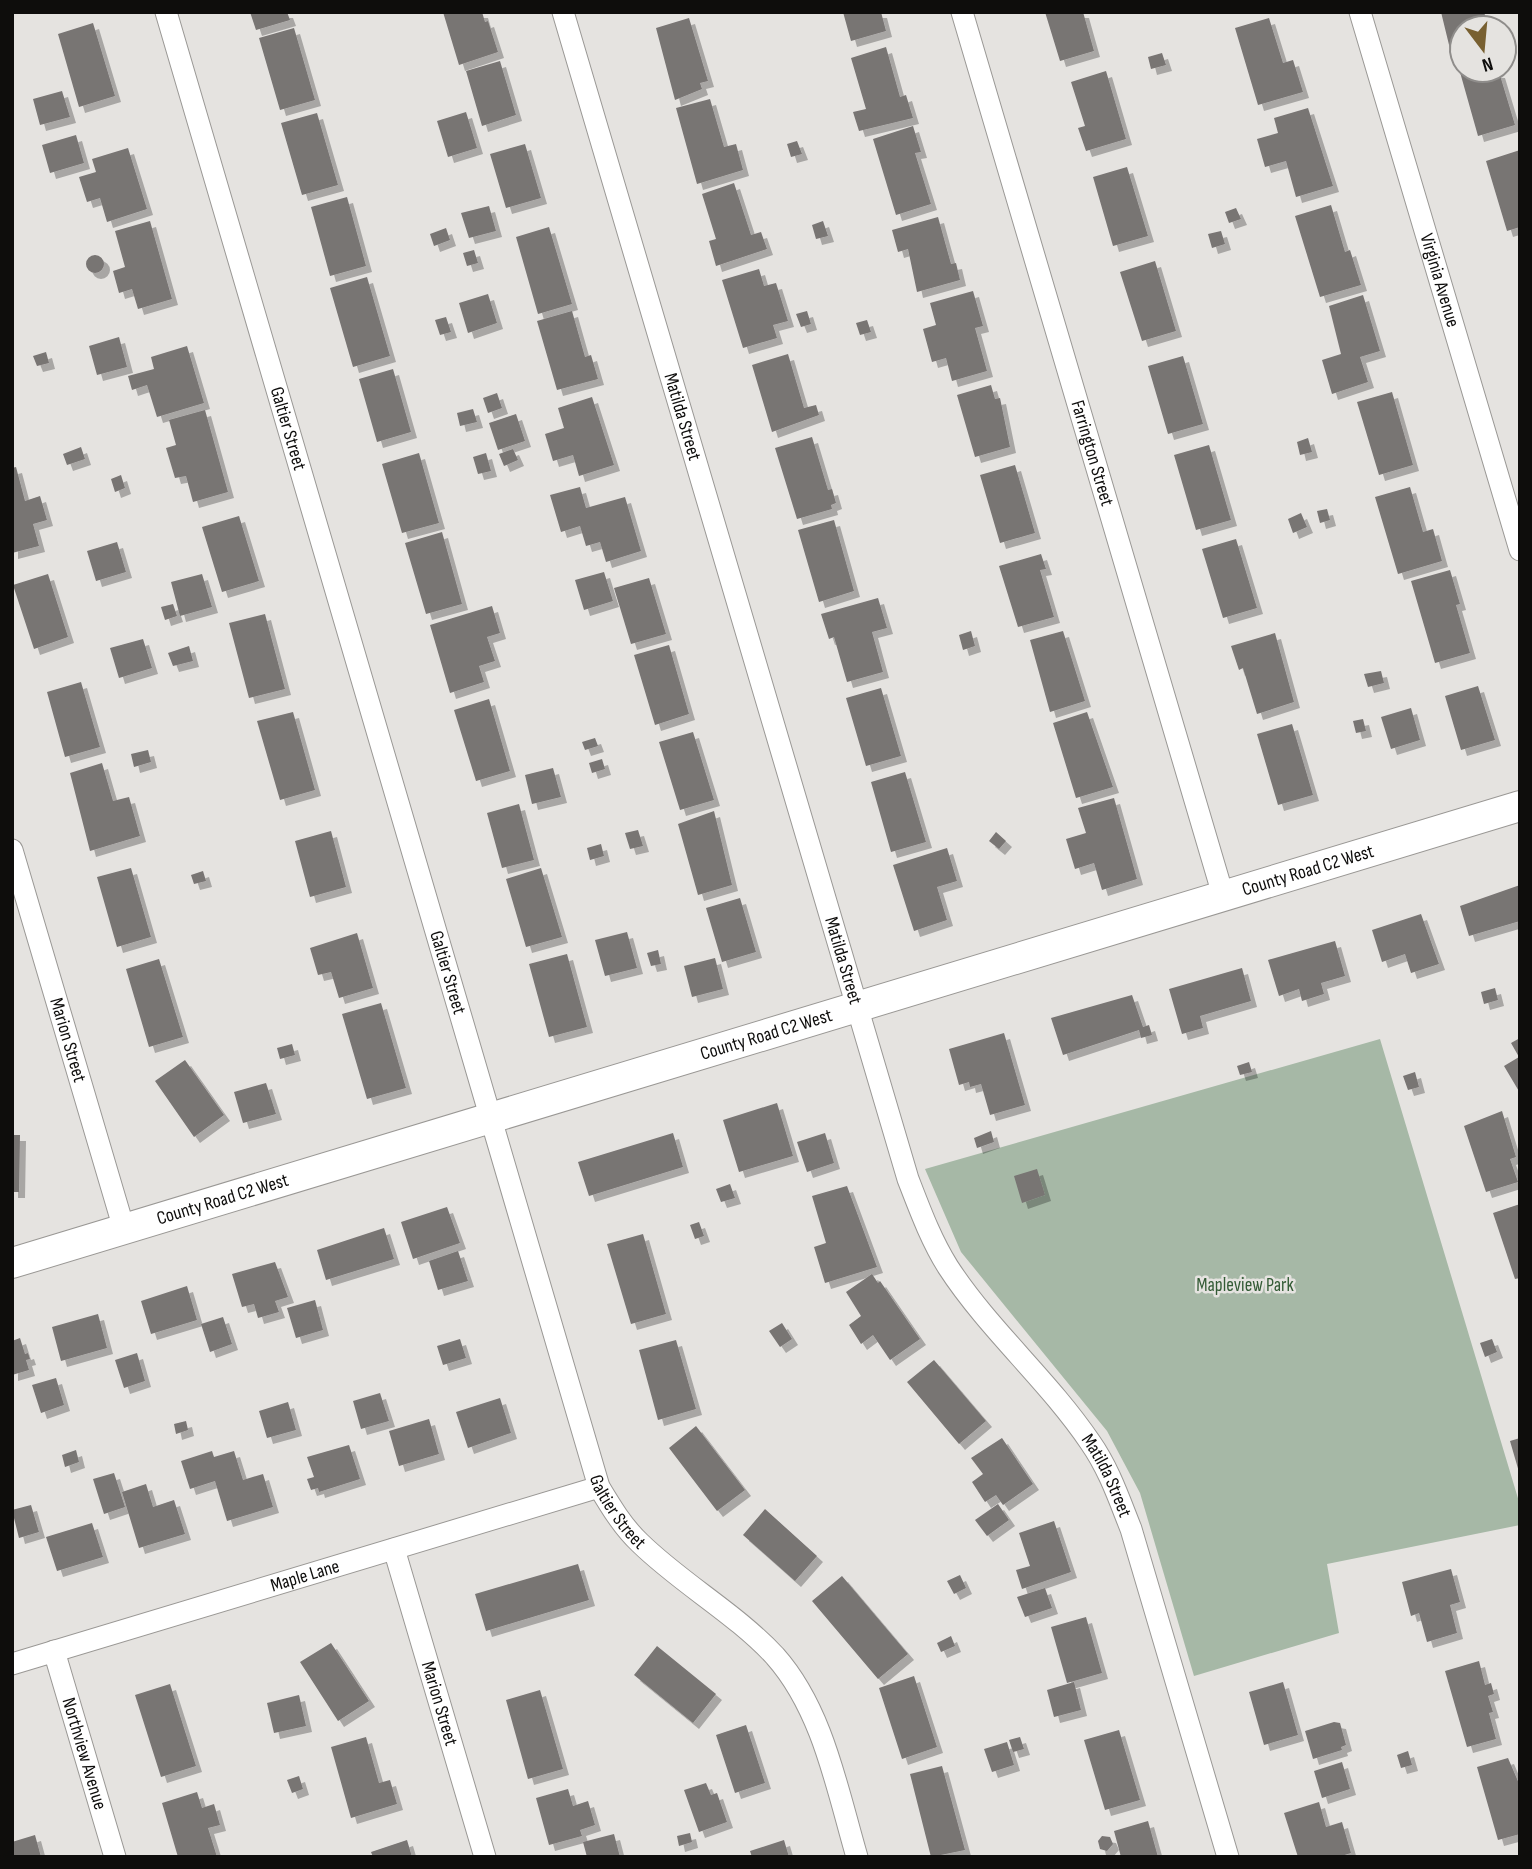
<svg xmlns="http://www.w3.org/2000/svg" width="1532" height="1869" viewBox="0 0 1532 1869" font-family="'Sofia Sans Condensed',sans-serif">
	<style>
		.green { fill: #a6b8a6 }
		.building { fill: #787473; filter: url(#shadow) }
		.lines { fill: none; stroke-linecap: round; stroke-linejoin: round }
		.street-casing { stroke: #9a9895; stroke-width: 23 }
		.secondary-casing { stroke: #9a9895; stroke-width: 32 }
		.street { stroke: #fff; stroke-width: 21 }
		.secondary { stroke: #fff; stroke-width: 30 }
		.labels { text-anchor: middle; dominant-baseline: central; stroke-width: 5; stroke-linejoin: round; paint-order: stroke }
		.street-label { font-size: 19px; fill: #0e0d0c; stroke: #e5e3e0 }
		.park-label { font-size: 19px; fill: #335b35; stroke: #e5e3e0 }
	</style>
	<defs>
		<filter id="shadow"><feDropShadow dx="6" dy="6" stdDeviation="0" flood-color="#0004"/></filter>
	</defs>
	<rect width="100%" height="100%" fill="#e5e3e0"/>
	<path class="green" d="M1380,1039L1520,1505V1525L1327,1564L1339,1633L1194,1676L1140,1493L1107,1431L961,1252L925,1169Z"/>
	<path class="building" d="M250,12H287L290,20L256,30Z
		M443,12H482L485,22L488,21L498,52L459,65Z
		M843,12H881L886,31L851,41Z
		M1045,12H1083L1094,51L1060,61Z
		M1441,12H1484L1489,28H1462V50L1451,53Z
		M689,18L708,81L700,83L702,89L675,100L656,28Z
		M1269,18L1283,63L1293,60L1303,92L1258,105L1235,28Z
		M93,23L115,96L79,107L58,34Z
		M294,28L315,100L280,110L259,38Z
		M886,47L900,97L906,95L913,118L859,131L853,112L866,109L851,58Z
		M1162,53L1166,65L1151,69L1148,57Z
		M1462,56V70L1499,72L1515,125L1478,136L1456,58Z
		M500,61L516,115L482,126L466,71Z
		M1106,71L1126,139L1086,151L1078,128L1085,126L1071,82Z
		M62,91L70,117L40,125L33,99Z
		M710,99L724,147L736,144L743,170L697,184L676,108Z
		M1308,108L1333,186L1296,197L1286,161L1265,167L1257,139L1278,133L1274,118Z
		M466,112L477,148L448,157L437,121Z
		M317,113L338,185L302,195L281,123Z
		M913,126L921,152L915,153L931,204L896,215L873,139Z
		M76,135L84,163L50,173L42,145Z
		M797,141L802,154L791,157L787,144Z
		M525,144L541,198L506,208L490,154Z
		M128,148L147,209L107,222L100,198L87,202L79,177L96,172L92,159Z
		M1520,150V227L1507,231L1486,161Z
		M1127,167L1148,236L1113,246L1093,177Z
		M734,183L751,235L761,232L767,249L716,266L709,241L716,239L702,194Z
		M347,197L366,266L330,276L311,207Z
		M1331,205L1345,252L1350,250L1361,285L1320,297L1295,216Z
		M489,206L496,231L469,238L461,213Z
		M1236,208L1241,219L1229,223L1225,212Z
		M938,217L951,264L956,263L960,280L917,292L908,249L898,252L892,230Z
		M150,221L172,299L138,309L132,289L119,293L113,271L125,267L115,231Z
		M823,221L828,236L816,239L812,225Z
		M549,227L572,304L538,314L516,237Z
		M446,228L450,240L434,246L430,234Z
		M1221,231L1225,244L1212,248L1208,234Z
		M474,250L478,263L467,266L463,253Z
		M86 264a9 9 0 1 1 18 0a9 9 0 1 1-18 0Z
		M1155,261L1176,331L1142,341L1120,272Z
		M759,269L764,286L776,283L788,321L773,325L777,338L743,348L722,280Z
		M367,277L390,356L353,367L330,288Z
		M973,291L983,326L975,328L987,371L952,381L946,358L932,362L923,329L936,325L930,303Z
		M488,294L497,323L468,333L459,303Z
		M1363,295L1380,351L1360,357L1368,382L1332,394L1322,360L1341,354L1329,306Z
		M572,311L585,357L591,355L598,379L557,390L537,321Z
		M807,311L811,324L801,327L796,314Z
		M446,317L451,332L440,335L435,320Z
		M867,320L871,332L860,335L856,323Z
		M119,337L127,367L97,375L89,346Z
		M187,346L204,403L157,417L147,385L132,390L128,376L154,369L151,357Z
		M46,352L49,363L37,366L33,356Z
		M788,354L804,408L816,405L819,415L772,432L752,365Z
		M1183,356L1203,424L1168,434L1148,366Z
		M393,369L411,432L377,442L359,379Z
		M991,385L995,399L1000,398L1010,447L975,457L957,395Z
		M1392,392L1413,465L1379,475L1357,402Z
		M497,393L502,408L488,413L483,398Z
		M592,397L614,465L579,476L573,455L553,461L545,434L564,428L558,408Z
		M473,409L477,422L460,426L457,413Z
		M205,410L228,492L193,502L186,476L175,478L166,448L176,445L169,420Z
		M516,414L525,441L498,450L489,423Z
		M812,437L828,490L832,489L836,503L831,505L832,509L797,519L775,448Z
		M1308,438L1312,452L1300,455L1297,442Z
		M1209,445L1231,520L1196,530L1174,455Z
		M81,447L85,459L67,465L63,454Z
		M513,449L518,460L504,466L499,454Z
		M419,453L439,523L402,533L382,464Z
		M486,453L491,471L478,474L473,457Z
		M1015,465L1035,533L1000,543L980,475Z
		M16,467L25,501L40,496L47,520L33,524L39,546L12,553V468Z
		M121,475L125,488L115,492L111,479Z
		M580,487L586,508L625,497L641,551L606,562L600,542L586,546L580,526L561,532L550,495Z
		M1410,487L1423,532L1433,529L1442,561L1398,574L1375,497Z
		M1327,509L1330,520L1320,523L1317,511Z
		M1301,513L1307,527L1293,533L1288,519Z
		M239,516L259,581L222,592L202,527Z
		M834,520L854,591L819,602L798,530Z
		M442,532L462,604L426,614L405,543Z
		M1236,539L1257,608L1223,618L1202,549Z
		M117,542L126,572L96,581L87,551Z
		M1041,554L1046,569L1040,570L1054,617L1018,627L999,566Z
		M1450,570L1460,604L1456,605L1470,653L1435,663L1411,581Z
		M604,572L613,601L584,610L575,580Z
		M48,574L68,637L34,649L13,585Z
		M202,574L212,607L180,616L171,582Z
		M649,578L666,634L631,644L614,588Z
		M878,598L887,628L872,632L883,672L847,682L834,637L829,639L821,614Z
		M173,604L177,616L165,620L161,607Z
		M492,606L500,633L487,637L495,661L479,666L484,682L450,693L430,625Z
		M265,614L285,689L249,698L229,623Z
		M971,631L975,646L963,650L959,635Z
		M1063,631L1085,701L1050,712L1030,640Z
		M1275,633L1294,702L1257,714L1243,668L1239,670L1231,646Z
		M143,639L152,668L119,678L110,648Z
		M669,645L689,714L655,725L634,655Z
		M189,646L193,661L173,666L168,653Z
		M1381,671L1384,683L1368,687L1364,674Z
		M81,682L100,747L65,757L47,692Z
		M1478,686L1495,740L1461,750L1445,696Z
		M881,688L901,756L866,766L846,698Z
		M489,699L510,771L476,781L454,710Z
		M1411,708L1420,740L1391,749L1381,717Z
		M293,712L315,790L280,800L257,721Z
		M1087,712L1113,787L1076,798L1053,723Z
		M1363,719L1366,731L1356,733L1353,721Z
		M1292,724L1313,795L1278,805L1257,734Z
		M693,732L714,800L680,810L659,742Z
		M595,738L598,746L585,750L582,742Z
		M148,750L151,762L134,767L131,754Z
		M602,759L605,769L592,773L589,763Z
		M102,763L113,801L129,797L140,836L90,851L70,773Z
		M553,768L561,797L532,804L525,775Z
		M905,772L926,842L891,852L871,782Z
		M1114,798L1137,879L1102,890L1094,863L1075,869L1066,839L1086,833L1078,808Z
		M519,804L534,860L502,868L487,813Z
		M714,811L732,885L698,895L678,824Z
		M638,830L643,846L630,849L625,833Z
		M331,831L346,887L310,897L295,841Z
		M996,832L1006,841L999,849L989,841Z
		M601,844L604,856L590,860L587,848Z
		M947,848L957,881L937,887L947,920L914,931L893,865Z
		M131,868L151,937L117,947L97,877Z
		M541,868L562,937L526,947L506,879Z
		M203,871L206,881L194,884L191,875Z
		M1520,885V921L1469,936L1460,906Z
		M740,898L756,952L722,962L706,908Z
		M1421,914L1439,964L1411,973L1405,954L1382,962L1372,930Z
		M627,932L637,968L605,976L595,940Z
		M357,933L373,988L339,998L331,972L318,975L310,948Z
		M1335,941L1345,976L1321,983L1324,994L1302,1001L1299,989L1279,996L1268,960Z
		M658,950L661,964L651,966L647,953Z
		M567,954L587,1027L549,1037L529,964Z
		M715,958L723,989L692,997L684,966Z
		M159,959L183,1037L149,1047L126,969Z
		M1242,968L1251,1001L1200,1016L1203,1028L1182,1034L1169,989Z
		M1495,988L1498,1000L1484,1004L1481,992Z
		M1132,995L1143,1027L1149,1025L1152,1035L1141,1038L1139,1030L1063,1055L1051,1018Z
		M381,1003L406,1088L367,1099L342,1014Z
		M1004,1033L1025,1105L990,1115L981,1084L970,1087L969,1082L959,1085L949,1049Z
		M1520,1038V1093L1504,1066L1519,1057L1511,1043Z
		M292,1044L295,1055L280,1059L277,1048Z
		M185,1060L224,1115L194,1137L155,1081Z
		M1249,1062L1252,1072L1240,1075L1237,1066Z
		M1415,1072L1419,1087L1408,1090L1403,1076Z
		M266,1083L276,1114L243,1123L234,1092Z
		M777,1103L793,1156L739,1172L723,1120Z
		M1502,1111L1516,1157L1510,1159L1518,1182L1486,1192L1464,1126Z
		M991,1131L994,1142L977,1148L974,1138Z
		M673,1133L683,1167L589,1196L578,1162Z
		M825,1133L834,1163L807,1172L797,1142Z
		M12,1135H20L19,1192H12Z
		M1037,1169L1045,1195L1022,1203L1014,1176Z
		M730,1184L735,1198L721,1202L716,1189Z
		M847,1186L877,1267L825,1283L814,1247L826,1243L812,1196Z
		M1520,1204V1278L1515,1279L1493,1213Z
		M447,1207L460,1243L413,1259L401,1222Z
		M699,1222L704,1236L695,1239L690,1225Z
		M384,1228L394,1259L326,1280L317,1250Z
		M643,1234L666,1314L631,1324L607,1244Z
		M458,1251L468,1281L438,1290L429,1261Z
		M275,1262L288,1297L275,1301L279,1312L258,1318L254,1304L242,1307L232,1274Z
		M872,1274L878,1283L880,1281L920,1339L890,1360L873,1335L861,1344L849,1325L861,1316L846,1292Z
		M187,1286L197,1320L151,1334L141,1301Z
		M315,1300L323,1330L296,1338L287,1308Z
		M98,1314L107,1348L61,1361L52,1327Z
		M223,1317L232,1344L210,1352L201,1324Z
		M782,1323L792,1339L780,1347L769,1331Z
		M20,1338L25,1354L28,1353L30,1359L26,1360L29,1370L12,1375V1341Z
		M460,1339L466,1358L443,1365L437,1346Z
		M1492,1339L1497,1352L1485,1357L1480,1343Z
		M676,1340L696,1409L658,1420L639,1350Z
		M137,1353L145,1381L124,1388L115,1360Z
		M934,1360L986,1421L959,1444L907,1382Z
		M56,1378L64,1405L41,1413L32,1385Z
		M380,1393L389,1421L361,1429L353,1401Z
		M500,1398L511,1433L468,1448L456,1412Z
		M288,1402L296,1430L267,1438L259,1411Z
		M429,1419L439,1454L399,1466L389,1431Z
		M186,1421L188,1430L176,1434L174,1424Z
		M696,1426L745,1490L717,1511L669,1448Z
		M1002,1438L1033,1484L1003,1505L996,1495L985,1502L972,1482L983,1474L971,1458Z
		M1520,1438V1471L1519,1472L1510,1441Z
		M349,1445L360,1479L319,1492L318,1488L311,1490L307,1479L314,1477L307,1457Z
		M76,1450L79,1462L65,1467L62,1455Z
		M212,1451L214,1457L234,1451L243,1480L263,1474L273,1507L227,1521L215,1481L190,1489L181,1461Z
		M114,1473L125,1507L104,1514L93,1479Z
		M146,1484L153,1507L174,1500L185,1534L139,1548L122,1492Z
		M998,1504L1009,1520L987,1536L975,1520Z
		M31,1505L39,1532L19,1538L12,1510Z
		M765,1509L817,1556L795,1581L743,1535Z
		M1054,1521L1071,1572L1022,1589L1016,1570L1030,1566L1019,1533Z
		M92,1523L103,1557L57,1571L46,1537Z
		M578,1564L589,1600L486,1631L475,1594Z
		M1451,1569L1460,1602L1450,1605L1457,1633L1427,1642L1419,1613L1411,1616L1402,1582Z
		M960,1575L966,1588L954,1594L947,1581Z
		M842,1576L908,1654L878,1679L812,1601Z
		M1045,1588L1052,1608L1025,1617L1017,1597Z
		M1086,1617L1102,1673L1067,1683L1051,1627Z
		M951,1636L955,1646L941,1652L937,1643Z
		M331,1643L369,1701L338,1721L300,1662Z
		M657,1646L716,1694L693,1723L634,1675Z
		M1479,1661L1485,1685L1491,1683L1494,1694L1488,1696L1493,1712L1489,1713L1496,1739L1467,1747L1445,1671Z
		M914,1676L937,1747L902,1759L879,1688Z
		M1074,1682L1081,1710L1054,1717L1047,1690Z
		M1283,1682L1298,1735L1264,1745L1249,1692Z
		M170,1684L196,1766L161,1777L135,1695Z
		M540,1690L563,1769L528,1779L506,1700Z
		M299,1695L306,1726L274,1733L267,1703Z
		M1334,1722L1340,1723L1346,1745L1341,1747L1342,1750L1313,1759L1305,1731Z
		M746,1725L765,1783L735,1793L716,1735Z
		M1119,1730L1140,1800L1105,1810L1084,1740Z
		M366,1737L379,1783L390,1780L397,1804L351,1818L331,1747Z
		M1020,1737L1024,1749L1013,1752L1009,1740Z
		M1007,1742L1014,1765L992,1772L984,1749Z
		M1408,1751L1412,1765L1401,1768L1397,1755Z
		M1508,1758L1520,1786V1834L1498,1840L1477,1767Z
		M1342,1762L1350,1789L1322,1798L1314,1771Z
		M942,1766L965,1850L931,1857L910,1774Z
		M299,1776L303,1789L292,1793L287,1780Z
		M706,1783L711,1795L717,1793L727,1822L699,1832L684,1790Z
		M568,1789L573,1806L588,1801L595,1825L580,1830L582,1836L549,1845L536,1798Z
		M197,1792L202,1808L214,1804L220,1825L208,1828L217,1857H178L162,1803Z
		M1319,1802L1326,1827L1342,1822L1351,1853L1338,1857H1298L1284,1813Z
		M1148,1821L1158,1857H1121L1114,1831Z
		M690,1833L692,1842L679,1846L677,1836Z
		M614,1834L620,1857H587L583,1842Z
		M35,1835L41,1857H12V1842Z
		M1102,1836L1110,1837L1113,1844L1107,1851L1100,1849L1098,1841Z
		M407,1840L412,1857H373L371,1852Z
		M784,1840L789,1857H752L750,1851Z"/>
	<g class="lines">
		<g class="street-casing">
			<g id="street">
				<path id="s1" d="M166,12L599,1487C611,1507 623,1527 640,1543C682,1584 735,1613 775,1656C823,1710 837,1789 857,1857"/>
				<path id="s2" d="M563,12L908,1179C920,1210 931,1240 948,1267C989,1330 1048,1380 1090,1442C1109,1469 1119,1499 1131,1529L1228,1857"/>
				<path id="s3" d="M962,12L1223,895"/>
				<path id="s4" d="M1360,12L1520,550"/>
				<path id="s5" d="M12,850L124,1229"/>
				<path id="s6" d="M394,1549L485,1857"/>
				<path id="s7" d="M54,1651L115,1857"/>
				<path id="s8" d="M12,1664L599,1487"/>
			</g>
		</g>
		<g class="secondary-casing">
			<g id="secondary">
				<path id="s9" d="M12,1263L1520,806"/>
			</g>
		</g>
		<use href="#street" class="street"/>
		<use href="#secondary" class="secondary"/>
	</g>
	<g class="labels">
		<g class="street-label">
			<text stroke="none"><textPath href="#s4" startOffset="280">Virginia Avenue</textPath></text>
			<text stroke="none"><textPath href="#s2" startOffset="422">Matilda Street</textPath></text>
			<text stroke="none"><textPath href="#s1" startOffset="434">Galtier Street</textPath></text>
			<text stroke="none"><textPath href="#s3" startOffset="460">Farrington Street</textPath></text>
			<text stroke="none"><textPath href="#s9" startOffset="1354">County Road C2 West</textPath></text>
			<text stroke="none"><textPath href="#s2" startOffset="989">Matilda Street</textPath></text>
			<text stroke="none"><textPath href="#s1" startOffset="1001">Galtier Street</textPath></text>
			<text stroke="none"><textPath href="#s9" startOffset="788">County Road C2 West</textPath></text>
			<text stroke="none"><textPath href="#s5" startOffset="198">Marion Street</textPath></text>
			<text stroke="none"><textPath href="#s9" startOffset="220">County Road C2 West</textPath></text>
			<text stroke="none"><textPath href="#s2" startOffset="1577">Matilda Street</textPath></text>
			<text stroke="none"><textPath href="#s1" startOffset="1568">Galtier Street</textPath></text>
			<text stroke="none"><textPath href="#s8" startOffset="306">Maple Lane</textPath></text>
			<text stroke="none"><textPath href="#s6" startOffset="161">Marion Street</textPath></text>
			<text stroke="none"><textPath href="#s7" startOffset="107">Northview Avenue</textPath></text>
		</g>
		<g class="park-label">
			<text x="1245" y="1285">Mapleview Park</text>
		</g>
	</g>
	<rect width="1532" height="1869" fill="none" stroke="#0e0d0c" stroke-width="28"/>
	<g transform="translate(1483 49) rotate(164)"><circle r="33" fill="#e5e3e0" stroke="#8f8d8b" stroke-width="2"/>
	<path d="M0-5L12 26L0 18L-12 26Z" fill="#786031"/>
	<text y="-10" font-size="19" font-weight="bold" text-anchor="middle" fill="#0e0d0c">N</text>
	</g>
</svg>
